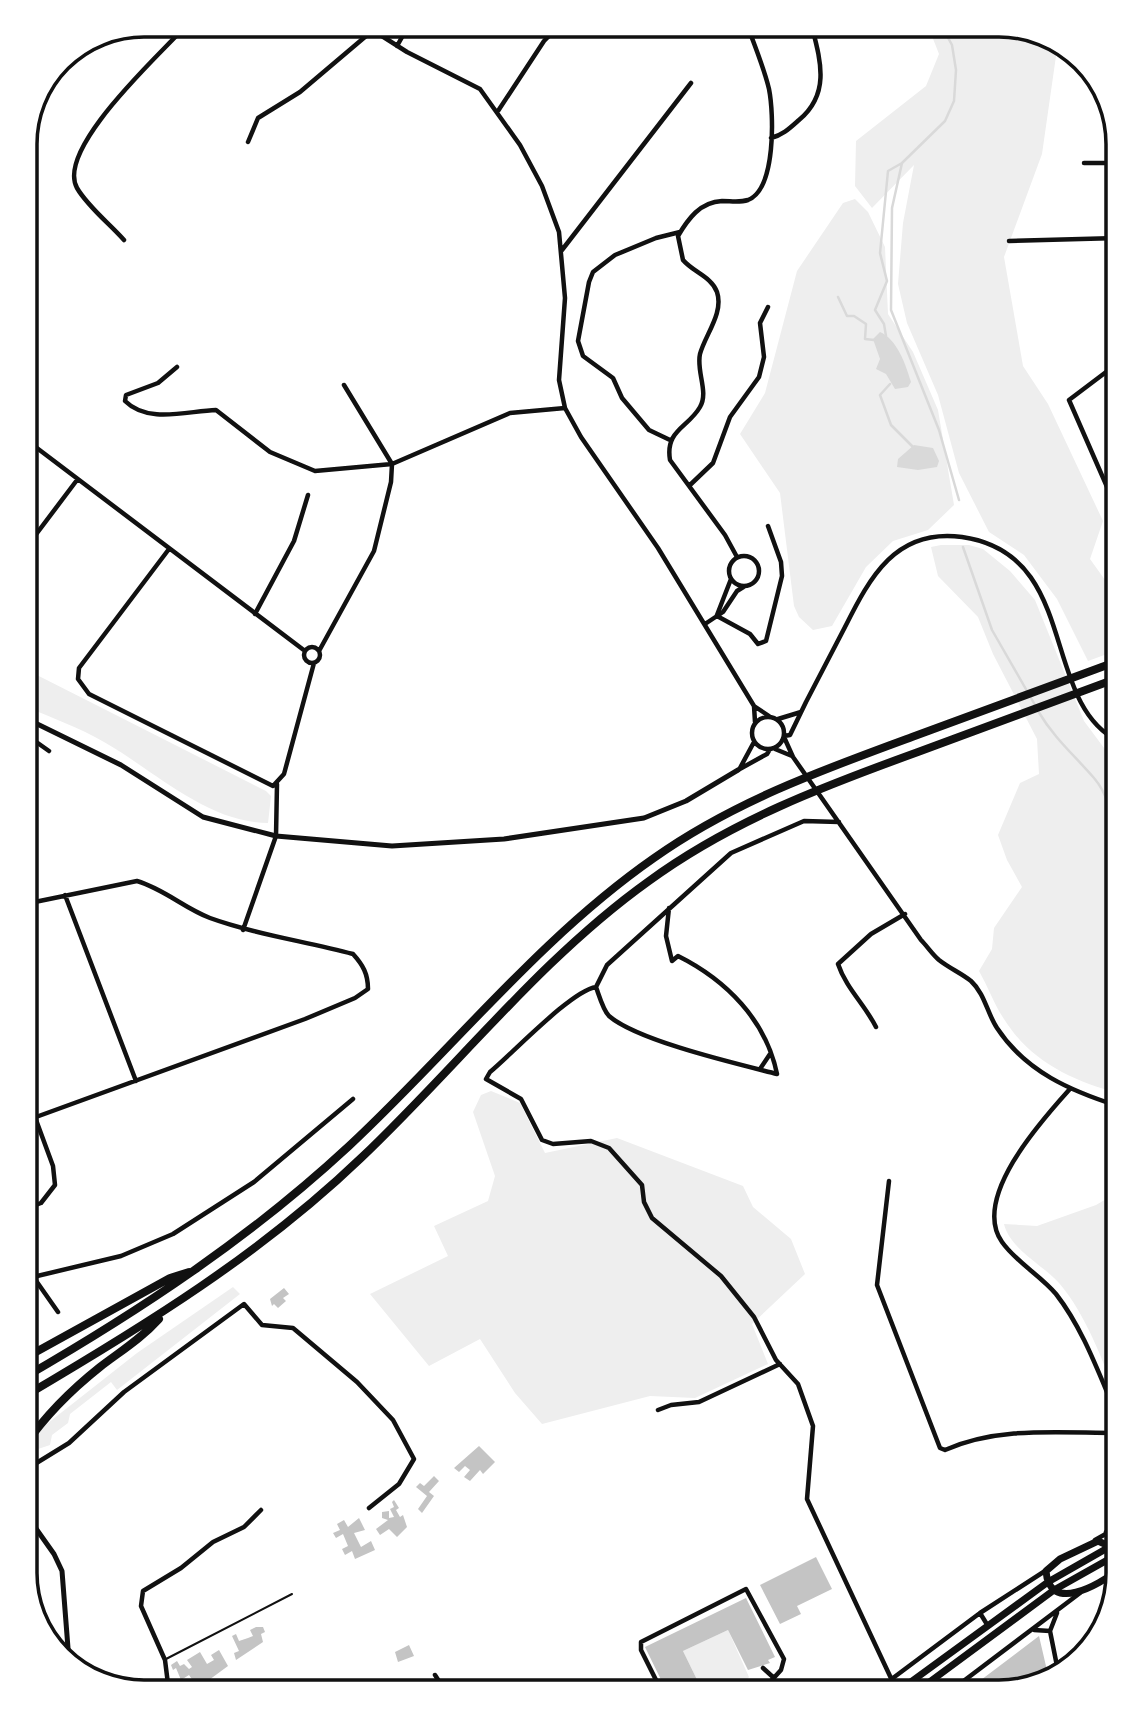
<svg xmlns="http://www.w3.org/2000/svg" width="1143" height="1717" viewBox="0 0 1143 1717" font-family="Manrope,sans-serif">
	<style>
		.green { fill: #eee }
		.water { fill: #d9d9d9 }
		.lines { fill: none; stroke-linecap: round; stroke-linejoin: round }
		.stream { stroke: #d9d9d9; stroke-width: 2.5 }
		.building { fill: #c4c4c4 }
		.service { stroke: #111; stroke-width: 2 }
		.minor { stroke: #111; stroke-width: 4.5 }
		.tertiary { stroke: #111; stroke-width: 5 }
		.primary { stroke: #111; stroke-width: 7 }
		.motorway { stroke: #111; stroke-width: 8 }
		.rim { fill: none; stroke: #111; stroke-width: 3.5 }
	</style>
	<rect width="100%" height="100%" fill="#fff"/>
	<path class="green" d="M1007,25L1058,42L1042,154L1004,257L1023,366L1048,404L1103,521L1090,559L1118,598V650L1088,661L1057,599L1024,555L989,532L959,473L938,395L907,323L898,284L903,223L914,165L872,208L855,186L856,141L926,86L939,54L930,31L923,26Z
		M855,199L868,212L885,247L888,314L913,352L938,410L954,505L928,530L893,541L866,567L832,626L813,630L799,617L794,606L780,493L740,434L765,393L797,271L843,203Z
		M941,545H969L983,549L1010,571L1035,600L1084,721L1107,752L1118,784V1093C1072,1081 1030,1061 1004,1019C994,1004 988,987 979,971L992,949L994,928L1022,887L1007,860L998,835L1020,783L1039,774L1037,739L993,654L978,617L938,576L931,547Z
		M25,669L266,791L271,796L268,823C208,823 153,770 104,742C79,727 51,718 25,706Z
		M491,1091L520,1103L545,1153L617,1138L743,1186L753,1207L791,1239L805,1274L752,1324L768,1364L695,1398L650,1396L542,1424L515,1393L480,1339L429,1366L370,1294L448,1256L434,1226L488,1201L495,1176L473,1112L481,1095Z
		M1118,1192V1399C1102,1360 1087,1316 1059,1283C1043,1265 1010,1249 1004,1224L1037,1226L1096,1205Z
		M233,1287L240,1294L117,1390L111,1382L70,1414L68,1423L52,1435L50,1445L38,1449L37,1435L43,1427L137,1353Z
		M728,1630L749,1677L737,1692H728L720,1684L710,1689L712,1692H703L683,1651Z"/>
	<path class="water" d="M880,332C897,339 906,365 911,382L908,387L895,389L886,374L876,369L880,359L873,339Z
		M914,445L933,448L939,461L937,467L918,470L897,467L898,459Z"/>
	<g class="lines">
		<path class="stream" d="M941,25L952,45L956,70L954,101L945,121L902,163L892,208L891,310L939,430L959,500
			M838,297L847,316H854L866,324L865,339L874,340
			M886,336L884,324L875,310L887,281L880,253L888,171L902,163
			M890,384L880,395L891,425L914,448
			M963,547L992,630L1035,705
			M1038,711C1054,738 1074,755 1094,778C1108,794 1115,824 1118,845"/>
	</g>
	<path class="building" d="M284,1288L289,1294L283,1298L286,1301L278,1308L274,1304L272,1306L270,1299Z
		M479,1446L495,1462L483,1474L480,1470L470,1481L464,1477L470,1470L465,1466L459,1472L454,1468Z
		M434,1476L439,1481L429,1492L434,1496L422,1513L418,1509L427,1496L416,1487L420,1483L424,1486Z
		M394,1500L399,1508L396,1510L400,1517L403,1515L407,1527L397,1537L389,1529L380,1535L376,1529L388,1520L382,1518V1512L389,1511V1518L394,1517L390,1509L394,1507L392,1502Z
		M359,1518L365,1530L354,1533L361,1547L371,1541L375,1550L355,1559L352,1551L345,1555L342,1549L348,1546L343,1534L336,1538L333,1533L340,1530L337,1524L344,1520L348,1527Z
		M25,1542L28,1549L35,1542L37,1548L32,1550L34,1556L29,1561L31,1566L25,1568Z
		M816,1557L832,1589L797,1606L801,1614L780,1624L760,1585Z
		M746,1598L775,1657L768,1660L770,1663L748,1670L728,1630L683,1651L703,1692H667L645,1647Z
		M256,1627H263L265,1632L261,1634L263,1642L236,1660L234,1653L239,1651L232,1636L236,1634L239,1641L248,1638L253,1636L250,1630Z
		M1039,1636L1049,1679L1023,1686L1022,1681L1000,1692H965Z
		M409,1645L414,1656L398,1662L395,1652Z
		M219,1650L228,1666L198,1688L189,1675L181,1680L176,1668L173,1670L171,1665L177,1661L180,1666L184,1664L189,1669L192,1667L187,1660L200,1652L207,1664L214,1660L211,1655Z"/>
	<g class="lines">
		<path class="service" d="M166,1659L292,1594"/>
		<path class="minor" d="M374,31L407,52L480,89L520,145L542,186L559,232L565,298L559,380L565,408L581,437L658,548L754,706L769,716
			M397,46L406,30
			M498,111L544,41L556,29
			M771,138C783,135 790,128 799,120C830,94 821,62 812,27
			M248,142L258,118L300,92L372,31
			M1084,163H1118
			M124,240C110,224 88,207 77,188C56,150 154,60 179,33
			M1009,241L1118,238
			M562,250L691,83
			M177,367L158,383L126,395L125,401C148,424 187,411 216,410L270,452L315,471L392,464L510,413L565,408
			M25,439L305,651
			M670,440L649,430L622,398L613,378L583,356L578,341L589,282L593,272L615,255L656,238L680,232
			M690,485L713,463L730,417L759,377L764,357L760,323L768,307
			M1118,512L1069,400L1118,363
			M25,549L77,480
			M169,549L79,668L78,679L89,694L273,786L284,774L314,663
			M729 571a15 15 0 1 1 30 0a15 15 0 1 1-30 0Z
			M737,557L725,535L670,460C665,430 688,428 700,407C709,392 696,371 700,354C705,335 724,313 717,292C712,277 693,272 683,260L678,236C688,219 700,202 722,201C731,201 739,203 748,200C776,189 774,114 769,89C764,68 755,47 748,27
			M255,614L294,541L308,495
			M717,615L731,579
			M717,616L750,634L758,644L766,641L782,576L781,562L768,526
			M705,624L723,612L737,591L745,586
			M304 655a8 8 0 1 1 16 0a8 8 0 1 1-16 0Z
			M319,651L374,551L391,482L392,464L344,385
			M754,706L755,722
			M752 733a16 16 0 1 1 32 0a16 16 0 1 1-32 0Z
			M778,719L801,712
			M25,734L49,751
			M784,736L790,735L806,702C819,677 832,652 845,627C870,577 896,528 962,537C1081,554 1039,701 1118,741
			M784,737L793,757L921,940C927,946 932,954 939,960C949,968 961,973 971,981C985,994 987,1013 997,1028C1026,1072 1071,1091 1118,1106
			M775,749L792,756
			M1118,762V753
			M740,768L754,742
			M738,770L767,754L770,749
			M65,895L136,1081
			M25,904L137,881C164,889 184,908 210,918C257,935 305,941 353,954C363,965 368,974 368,989L355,998L305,1019L36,1117
			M669,908L666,936L672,961L678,956C726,980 766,1020 777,1074C738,1064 638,1041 609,1016C603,1010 599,995 596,987L607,965L731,853L804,821L839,822
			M243,930L276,836L277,784
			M596,987C571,991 513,1053 490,1072L486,1079L521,1099L542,1140L553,1144L591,1141L609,1148L642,1185L644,1202L652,1218L721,1276L754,1317L776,1360L798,1384L813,1426L807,1499L897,1691
			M876,1027C865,1005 846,988 838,964L871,934L905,914
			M760,1069L770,1054
			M1069,1090C1042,1120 971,1198 1002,1242C1016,1262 1040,1275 1056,1294C1084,1330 1100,1377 1118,1418
			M889,1181L877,1285L940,1448L945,1450C999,1426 1060,1433 1118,1433
			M25,1209L41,1203L55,1185L53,1166L25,1090
			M25,1265L58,1312
			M33,1277L121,1256L173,1234L254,1182L353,1099
			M658,1410L671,1405L699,1402L780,1364
			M30,1467L69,1443L124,1392L244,1304L262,1325L293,1328L357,1382L393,1420L414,1459L399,1484L369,1508
			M1106,1532L1118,1516
			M1095,1540L1118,1527
			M980,1613L988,1626
			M1057,1613L1050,1631L1059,1676
			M1034,1630L1050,1631
			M763,1668L774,1678
			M435,1675L446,1692
			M893,1678L980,1613L1045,1571
			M169,1692L165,1660L141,1606L143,1591L181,1568L213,1542L244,1527L261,1510
			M662,1692L641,1650V1642L746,1589L784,1659L781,1670L761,1692
			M949,1692L1080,1593"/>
		<path class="tertiary" d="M25,718L121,765L203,817L276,836L392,846L504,839L644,818L686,801L738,770
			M25,1486L30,1467L25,1457
			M25,1513L54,1554L62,1571L69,1661"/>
		<path class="primary" d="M1114,1573L1117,1563L1109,1546L1098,1541L1060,1559L1046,1571C1049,1614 1099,1585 1118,1570
			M897,1692L1048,1582L1118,1542
			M916,1692L1054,1590L1118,1554"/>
		<path class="motorway" d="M25,1358L170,1278L189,1272
			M25,1377C141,1310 251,1237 349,1146C451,1051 539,938 654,858C733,802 822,770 912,737C981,711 1050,686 1118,661
			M25,1396C144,1326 261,1254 361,1158C457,1067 541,958 649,881C731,821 824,786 918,752C985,727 1052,703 1118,678
			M25,1445C46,1415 71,1390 100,1367C121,1351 142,1338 159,1319"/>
	</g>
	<path d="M0 0H1143V1717H0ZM144 37H999A107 107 0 0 1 1106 144V1573A107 107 0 0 1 999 1680H144A107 107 0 0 1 37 1573V144A107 107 0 0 1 144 37Z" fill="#fff" fill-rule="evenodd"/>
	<path class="rim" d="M144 37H999A107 107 0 0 1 1106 144V1573A107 107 0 0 1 999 1680H144A107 107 0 0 1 37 1573V144A107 107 0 0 1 144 37Z"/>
</svg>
